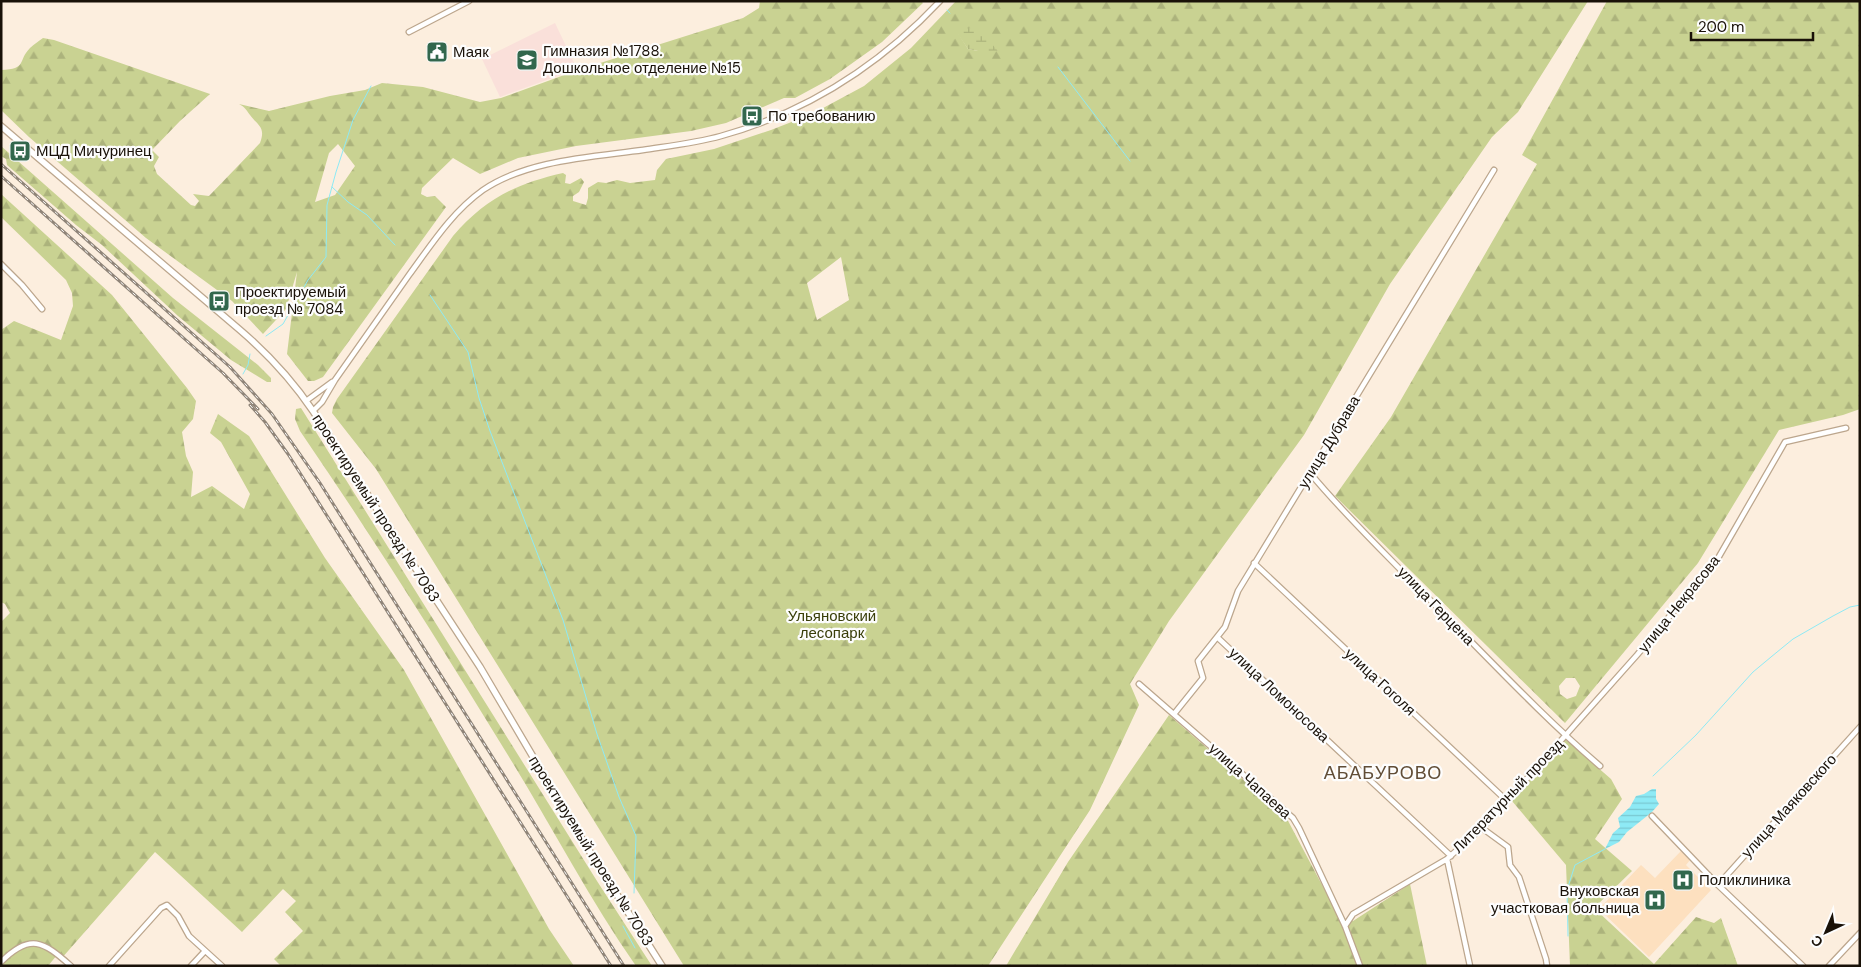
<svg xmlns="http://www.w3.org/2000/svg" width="1861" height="967" viewBox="0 0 1861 967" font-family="'DM Sans',sans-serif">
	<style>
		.built { fill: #fde0bf }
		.education { fill: #fae0da }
		.forest { fill: url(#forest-firs); fill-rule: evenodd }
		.wetland { fill: url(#wetland-marsh) }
		.water { fill: url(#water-rules) }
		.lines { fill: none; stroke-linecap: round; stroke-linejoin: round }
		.stream { stroke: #8eeaf5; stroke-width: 1 }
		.minor-casing { stroke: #bca68d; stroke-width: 7 }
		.major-casing { stroke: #bca68d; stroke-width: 8 }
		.minor { stroke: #fff; stroke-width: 4.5 }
		.major { stroke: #fff; stroke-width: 5.5 }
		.rail-casing { stroke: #8f8478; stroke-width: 3 }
		.rail { stroke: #fdfdfd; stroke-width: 1; stroke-dasharray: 4; stroke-linecap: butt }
		.labels { text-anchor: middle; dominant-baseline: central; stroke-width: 4.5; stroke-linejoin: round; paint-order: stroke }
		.poi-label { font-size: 15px; fill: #191108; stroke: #fdfdfd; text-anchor: start }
		.street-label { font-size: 15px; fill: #191108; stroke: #fdfdfd }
		.park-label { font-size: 15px; fill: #393e09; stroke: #fdfdfd }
		.quarter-label { font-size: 18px; letter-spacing: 1px; fill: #614d36; stroke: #fdfdfd }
	</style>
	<defs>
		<pattern id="forest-firs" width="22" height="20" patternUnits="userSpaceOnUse" patternTransform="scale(1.25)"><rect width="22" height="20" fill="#c9d292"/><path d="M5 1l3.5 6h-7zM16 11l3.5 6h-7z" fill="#acb37c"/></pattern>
		<pattern id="wetland-marsh" width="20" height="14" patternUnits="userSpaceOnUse" patternTransform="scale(1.25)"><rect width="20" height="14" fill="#c9d292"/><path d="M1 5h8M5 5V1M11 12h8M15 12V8" fill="none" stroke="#acb37c"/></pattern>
		<pattern id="water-rules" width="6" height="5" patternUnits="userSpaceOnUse" patternTransform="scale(1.25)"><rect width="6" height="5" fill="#8eeaf5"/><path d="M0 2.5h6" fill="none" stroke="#7ac8d1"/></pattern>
	</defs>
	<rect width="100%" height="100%" fill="#fceede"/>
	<path class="built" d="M1681,851L1690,860L1686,865L1711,890L1649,957L1599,909L1641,865L1655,878Z"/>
	<path class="education" d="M555,23L577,69L500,97L482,59Z"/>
	<path class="forest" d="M760,1H921L923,3L882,42L830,79L795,98H784L726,123L691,131L576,146L518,158L480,174L453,158L422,188L421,194L427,197L435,196L446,207L323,377L314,381H308L287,354L297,272L286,309L263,334L232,301L146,238L29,137L1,110V70C28,69 17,61 30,48C34,44 39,41 43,38L54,40L210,94L180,121L152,150L159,157L154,166L157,174L191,205L195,206L199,201L193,194L209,196L260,143C266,127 258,126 250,115C246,110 245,107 239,104L269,111L330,96L365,90L382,83L423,87L480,102L501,98L578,70L743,18L759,8ZM338,144L355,166L335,195L315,202L329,153Z
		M956,1H1588L1518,112L1492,137L1390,284L1304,435L1169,621L1130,684L1139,705L1090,810L988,966H684L376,469L332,413L333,407L337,399L453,236C485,199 515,184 563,173L566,175L565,183L570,184L581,178L584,182L579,192L573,196V201L586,205L588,198V188L598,182L606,183L617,180L630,183L655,180L657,170L666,159L714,149L771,130L812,114L864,86L911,48ZM956,30L998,51H978L968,49ZM841,257L849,300L817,320L807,283Z
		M1607,1H1860V409L1843,415L1779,430L1698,563L1565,723L1335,496L1391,417L1537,164L1522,155ZM1566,678H1575L1580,686L1576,696L1567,699L1560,694L1559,686Z
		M1,146L173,298L258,365L271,378V382H267L231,360L178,316L102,245L76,225L7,165L6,159L1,156Z
		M1,194L112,295L187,388L196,401L193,419L182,432L186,456L193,472L191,497L212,486L244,509L250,494L221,442L210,433L218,414L249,436L325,558L404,670L549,929L574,966H281L274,959L303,931L285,912L296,901L283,889L242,932L155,852L61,959L57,955L48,966H1V622L10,613L5,604L1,602V330L14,321L61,340L73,306L72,293L66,280L1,217Z
		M301,408L597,881L652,966H636C588,897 550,823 506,752C440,644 372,536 300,431L295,419L296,409Z
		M1169,715L1286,817L1339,917L1353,921L1410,884L1427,966H1006L1068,862Z
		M1565,739L1611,779L1622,799L1595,839L1632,871L1594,908L1654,964L1696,917L1714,923L1721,918L1738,966H1570L1566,865L1512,801Z"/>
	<path class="wetland" d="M970,28L982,33L998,51H978L968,49L955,30Z"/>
	<path class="water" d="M1652,789H1656V799L1659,804L1652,812L1627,832L1619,842L1605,849L1613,833L1620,827L1618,818L1630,807L1636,796L1644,794Z"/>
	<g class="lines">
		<path class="stream" d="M947,10L950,13
			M1058,67L1130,161
			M332,187L348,202L367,215L395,245
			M430,295L468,352L479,398L490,431L563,620L597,734L619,797L636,836L634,893
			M266,336L283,324L308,280L326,257L327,205L336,172L353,120L371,86
			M243,374L248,365L250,354
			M1653,776L1696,735L1753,672L1771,657L1793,639L1833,616L1850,607L1860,605
			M623,926L635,948
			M1568,936L1567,890L1575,865L1605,849"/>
		<g class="minor-casing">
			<path id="minor" d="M409,32L469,1
				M1,264L22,285L42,309
				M306,401L332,382
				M313,411L322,402L335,380C360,345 384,310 409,275C431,245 452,212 483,190C527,160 592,157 643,150C669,146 696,143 721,136C807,112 879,66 940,1
				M1310,473C1349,520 1394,562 1436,606C1490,660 1542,716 1600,766
				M1254,563L1507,801
				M1217,637L1451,856
				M1139,684L1293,818L1299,828L1345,926L1360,966
				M1174,714L1203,678L1198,661L1225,627L1238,591L1494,170
				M1652,816L1718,885L1803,966
				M1482,828L1508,847L1510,865L1519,877L1546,959L1547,966
				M1447,859L1470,966
				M1718,885L1860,727
				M1345,926L1353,914L1447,859L1482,828L1507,801L1637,655L1717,560L1785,442L1846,428
				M1,962C30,933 43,941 71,966
				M109,966L161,908L167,905L178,916L189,936L222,966
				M191,966L205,951
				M1829,966L1860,933"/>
		</g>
		<g class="major-casing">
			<path id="major" d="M1,126L240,330C268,354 292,380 313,411L480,667L578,833L662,966"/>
		</g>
		<use href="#minor" class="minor"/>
		<use href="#major" class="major"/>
		<g class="rail-casing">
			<path id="rail" d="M1,164L230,367L272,414L320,483L624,966
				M1,176L223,373L258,409
				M250,405L265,422L288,454L611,966"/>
		</g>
		<use href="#rail" class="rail"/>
	</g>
	<defs>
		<g id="civic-square" transform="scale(1.125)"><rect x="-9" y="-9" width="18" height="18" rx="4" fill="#32674d" stroke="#fdfdfd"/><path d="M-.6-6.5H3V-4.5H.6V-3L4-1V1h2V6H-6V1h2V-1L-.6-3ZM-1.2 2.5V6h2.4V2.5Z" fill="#fff"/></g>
		<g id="school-square" transform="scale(1.125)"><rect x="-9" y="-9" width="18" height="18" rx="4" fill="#32674d" stroke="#fdfdfd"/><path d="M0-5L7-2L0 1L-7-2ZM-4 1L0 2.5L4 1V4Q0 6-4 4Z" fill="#fff"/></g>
		<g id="bus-square" transform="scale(1.125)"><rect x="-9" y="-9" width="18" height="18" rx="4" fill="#32674d" stroke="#fdfdfd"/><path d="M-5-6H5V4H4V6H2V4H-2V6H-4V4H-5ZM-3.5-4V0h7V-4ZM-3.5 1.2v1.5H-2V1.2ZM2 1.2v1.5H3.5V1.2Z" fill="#fff"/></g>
		<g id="hospital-square" transform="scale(1.125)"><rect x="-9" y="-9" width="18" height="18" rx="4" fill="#32674d" stroke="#fdfdfd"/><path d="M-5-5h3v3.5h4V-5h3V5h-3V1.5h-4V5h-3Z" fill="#fff"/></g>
	</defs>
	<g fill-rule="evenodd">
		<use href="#civic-square" x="437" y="52"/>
		<use href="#school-square" x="527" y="60"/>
		<use href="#bus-square" x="752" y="116"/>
		<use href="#bus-square" x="20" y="151"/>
		<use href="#bus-square" x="219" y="301"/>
		<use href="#hospital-square" x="1683" y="880"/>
		<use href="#hospital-square" x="1655" y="900"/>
	</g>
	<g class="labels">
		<g class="poi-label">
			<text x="543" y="51">Гимназия №1788.<tspan x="543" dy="17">Дошкольное отделение №15</tspan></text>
			<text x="453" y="52">Маяк</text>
			<text x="768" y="116">По требованию</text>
			<text x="36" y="151">МЦД Мичуринец</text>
			<text x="235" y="292">Проектируемый<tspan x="235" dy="17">проезд № 7084</tspan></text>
			<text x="1699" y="880">Поликлиника</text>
			<text x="1639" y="891" text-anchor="end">Внуковская<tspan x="1639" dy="17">участковая больница</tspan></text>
		</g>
		<g class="street-label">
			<text transform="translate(1329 442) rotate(-59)">улица Дубрава</text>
			<text transform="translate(376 508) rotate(57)">проектируемый проезд № 7083</text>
			<text transform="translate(1679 604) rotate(-51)">улица Некрасова</text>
			<text transform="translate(1436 606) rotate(46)">улица Герцена</text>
			<text transform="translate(1380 682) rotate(43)">улица Гоголя</text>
			<text transform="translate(1279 695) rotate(43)">улица Ломоносова</text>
			<text transform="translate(1250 781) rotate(42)">улица Чапаева</text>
			<text transform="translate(1508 796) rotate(-46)">Литературный проезд</text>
			<text transform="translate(1789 806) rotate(-48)">улица Маяковского</text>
			<text transform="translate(591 851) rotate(58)">проектируемый проезд № 7083</text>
		</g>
		<g class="park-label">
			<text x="832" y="616">Ульяновский<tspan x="832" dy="17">лесопарк</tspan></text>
		</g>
		<g class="quarter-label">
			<text x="1383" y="773">АБАБУРОВО</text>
		</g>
	</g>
	<rect width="1861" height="967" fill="none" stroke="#191108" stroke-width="5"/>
	<g transform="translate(1826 932) rotate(224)" stroke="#fdfdfd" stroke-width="4" paint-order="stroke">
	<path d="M0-4L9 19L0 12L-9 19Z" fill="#191108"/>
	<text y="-8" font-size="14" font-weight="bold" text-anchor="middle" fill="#191108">С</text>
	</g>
	<path d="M1691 32v8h122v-8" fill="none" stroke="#191108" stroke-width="2.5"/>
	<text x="1698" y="32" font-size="15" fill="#191108" stroke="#fdfdfd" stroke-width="4" paint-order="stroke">200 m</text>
</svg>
